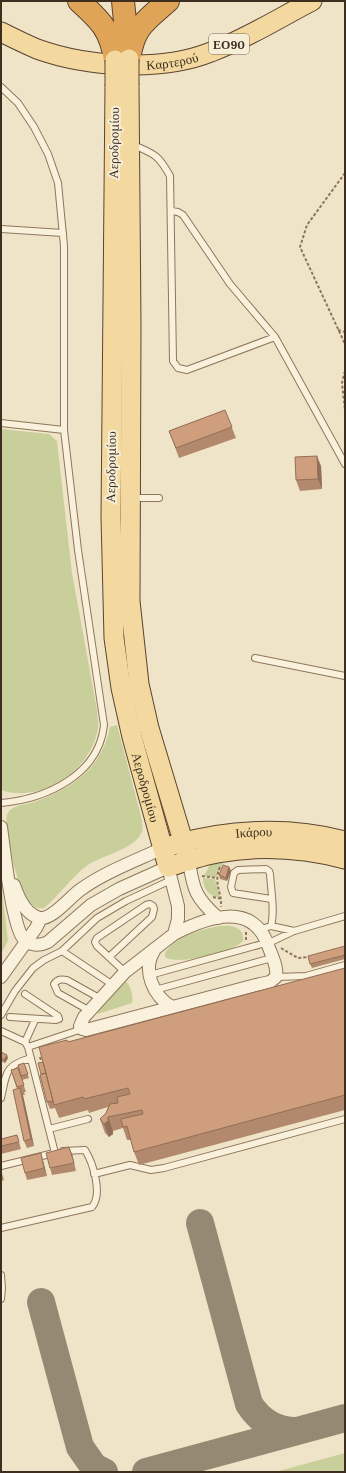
<svg xmlns="http://www.w3.org/2000/svg" width="346" height="1473" viewBox="0 0 346 1473" font-family="Lora,serif">
	<style>
		.green { fill: #c9cf9b }
		.lines { fill: none; stroke-linecap: round; stroke-linejoin: round }
		.taxiway { stroke: #968974; stroke-width: 28 }
		.service-casing { stroke: #8d765c; stroke-width: 8 }
		.minor-casing { stroke: #8d765c; stroke-width: 14 }
		.primary-casing { stroke: #5b4430; stroke-width: 21 }
		.motorway-casing { stroke: #5b4430; stroke-width: 24 }
		.path { stroke: #8d765c; stroke-width: 2; stroke-dasharray: 3 2; stroke-linecap: butt }
		.service { stroke: #faf1dc; stroke-width: 6 }
		.minor { stroke: #faf1dc; stroke-width: 12 }
		.primary { stroke: #f3d9a0; stroke-width: 19 }
		.motorway { stroke: #e0a458; stroke-width: 22 }
		.primary-bridge-casing { stroke: #5b4430; stroke-width: 21; stroke-linecap: butt }
		.primary-bridge { stroke: #f3d9a0; stroke-width: 19 }
		.wall { fill: #b2896c }
		.shaded-wall { fill: #916f58 }
		.building { fill: #cf9f7d; stroke: #916f58 }
		.labels { text-anchor: middle; dominant-baseline: central; stroke-width: 4; stroke-linejoin: round; paint-order: stroke }
		.shield { fill: #f7eed8; stroke: #756857; stroke-width: 1 }
		.shield-label { font-size: 12px; font-weight: bold; fill: #3d2e20 }
		.street-label { font-size: 13px; fill: #3d2e20; stroke: #f7eed8 }
	</style>
	<rect width="100%" height="100%" fill="#f0e4c8"/>
	<path class="green" d="M1,429L49,434L57,441L72,573L97,710C97,716 99,723 98,728C92,770 41,804 1,790Z
		M117,725L141,816C142,822 144,829 141,834C132,850 103,855 88,865C71,877 60,895 44,908C30,911 24,894 20,884C15,872 0,821 9,811C15,805 27,804 34,802C72,789 102,768 110,727Z
		M224,861L216,877L204,876L210,864Z
		M203,878L215,879L220,898C209,896 203,889 203,878Z
		M1,881L8,941L1,954Z
		M220,926C230,925 245,926 243,941C234,952 177,966 165,957V953C176,936 201,929 220,926Z
		M124,980C130,983 134,996 132,1003L98,1014L97,1011Z
		M345,1453V1472H275Z"/>
	<g class="lines">
		<path class="taxiway" d="M200,1223L249,1404C260,1421 275,1431 296,1431
			M41,1302L80,1447L94,1467L104,1472
			M146,1472L345,1418"/>
		<g class="service-casing">
			<path id="service" d="M1,87L18,103L34,127L48,154L58,183L64,246V430L78,550L104,725C99,775 46,799 1,803
				M131,144C154,154 158,154 170,176L173,361L178,368L187,370L275,337L345,464
				M172,211L178,212L183,215L230,284L275,337
				M1,229L63,233
				M1,423L64,430
				M133,498H159
				M255,658L345,676
				M271,926L294,931
				M261,929L271,926C275,911 271,890 270,874L269,871L266,869L238,870L234,873L231,887L233,893L271,899
				M62,951L113,985
				M109,957L152,917L154,909L153,906L150,904L146,905L97,938L95,942L97,946L125,972
				M150,975L273,941L294,931L345,916
				M276,977L306,976L345,965
				M155,990L272,958
				M90,1011L58,993L54,984C58,979 61,979 67,980L101,999
				M1,1015L15,991L33,968L44,960L62,951L97,918L126,901L171,880
				M10,1017L56,1020L59,1019L58,1016L25,994
				M1,1031L25,1042L28,1047L55,1153
				M25,1042L35,1020
				M28,1047L82,1029
				M1,1098C7,1072 4,1066 31,1058
				M49,1129L88,1119
				M1,1166L54,1153
				M94,1174L130,1165L151,1170L164,1168L345,1119
				M1,1228L92,1207C103,1194 93,1163 85,1150L63,1151
				M1,1275L2,1288L1,1299"/>
		</g>
		<g class="minor-casing">
			<path id="minor" d="M1,827C4,849 12,924 23,938C29,946 40,946 48,942L91,905L119,889L168,867L178,906V919L174,934L125,972L84,1017L80,1026L82,1029L86,1030L260,984L270,982L276,977C278,968 272,956 269,948C254,900 207,917 174,934
				M189,861C193,890 196,898 218,918
				M14,885C18,897 26,915 40,918C52,920 70,897 80,890C105,872 135,861 163,848
				M154,951C142,970 153,996 172,1007
				M1,977L36,928L41,918"/>
		</g>
		<g class="primary-casing">
			<g id="primary">
				<path id="s1" d="M1,32C13,38 25,44 37,49C87,67 161,72 211,52C246,39 279,18 312,1"/>
				<path d="M129,85L131,324L130,601L139,684L149,728L189,861"/>
				<path id="s2" d="M115,86L111,517L114,638L121,688L132,737L168,867C184,862 201,856 218,853C261,845 303,848 345,859"/>
				<path id="s3" d="M173,845C228,829 289,826 345,841"/>
			</g>
		</g>
		<g class="motorway-casing">
			<path id="motorway" d="M79,1C100,20 111,30 115,60
				M123,1L128,52
				M129,59C134,27 144,22 168,1"/>
		</g>
		<path class="path" d="M345,173L307,225L300,247L345,344
			M338,330L345,332
			M345,371L342,383L345,410
			M220,867C213,884 222,891 221,907
			M202,876L217,878
			M213,897L222,899
			M246,932V942
			M281,948L298,958L311,957
			M40,1057L41,1060"/>
		<use href="#service" class="service"/>
		<use href="#minor" class="minor"/>
		<use href="#primary" class="primary"/>
		<use href="#motorway" class="motorway"/>
		<g class="primary-bridge-casing">
			<path id="primary-bridge" d="M129,59V85
				M115,86V60"/>
		</g>
		<use href="#primary-bridge" class="primary-bridge"/>
	</g>
	<path class="wall" d="M225,410L236,438L179,458L169,431Z
		M321,466L322,489L300,491L296,480Z
		M229,867L231,871L227,881L220,879L219,875Z
		M345,946V959L312,968L310,964Z
		M345,968V1110L139,1165L134,1152L131,1140H127L123,1128L113,1131V1134L109,1137L105,1133L100,1119L106,1113L108,1107L89,1113L88,1110L59,1118L55,1108L50,1109L47,1102L41,1074L43,1062L68,1042Z
		M1,1052L8,1058L5,1063L1,1061Z
		M24,1063L29,1078L22,1080L26,1092H24L25,1095H23L34,1146L27,1148L24,1141L17,1089L11,1070L19,1071Z
		M17,1135L21,1149L1,1154V1139Z
		M72,1154L76,1171L52,1175L50,1168Z
		M43,1161L47,1176L27,1180L25,1173Z
		M1,1170L4,1180L1,1181Z"/>
	<path class="shaded-wall" d="M317,456L321,466L322,489L318,479Z
		M229,867L231,871L227,881L226,878Z
		M7,1055L8,1058L5,1063L4,1060Z
		M20,1088L23,1096L34,1146L31,1139Z
		M108,1117L113,1131V1134L109,1137L104,1124Z
		M69,1147L72,1154L76,1171L74,1163Z
		M41,1153L43,1161L47,1176L44,1168Z"/>
	<path class="building" d="M225,410L232,427L176,448L169,431Z
		M317,456L318,479L296,480L295,457Z
		M223,865L229,867L226,878L219,875Z
		M345,946V955L310,964L308,956Z
		M345,968V1095L134,1152L127,1126L123,1127L121,1119L143,1114L142,1110L108,1117V1121L104,1124L100,1119L106,1113L110,1104L118,1103L117,1097L130,1094L128,1088L84,1099L83,1097L54,1105L39,1047L67,1040L68,1042Z
		M1,1052L7,1055L4,1060L1,1058Z
		M43,1062L46,1073L41,1074L38,1063Z
		M24,1063L28,1074L21,1076L18,1065Z
		M18,1068L24,1085L17,1087L11,1070Z
		M46,1073L53,1101L47,1102L40,1075Z
		M20,1088L31,1139L24,1141L13,1090Z
		M17,1135L19,1142L1,1146V1139Z
		M69,1147L74,1163L50,1168L46,1153Z
		M41,1153L44,1168L25,1173L21,1158Z"/>
	<g class="labels">
		<rect class="shield" x="209" y="34" width="40" height="20" rx="3"/>
		<g class="shield-label">
			<text x="229" y="44">ΕΟ90</text>
		</g>
		<g class="street-label">
			<text stroke="none"><textPath href="#s1" startOffset="177">Καρτερού</textPath></text>
			<text transform="translate(114 143) rotate(-89)">Αεροδρομίου</text>
			<text transform="translate(111 467) rotate(-89)">Αεροδρομίου</text>
			<text stroke="none"><textPath href="#s2" startOffset="705">Αεροδρομίου</textPath></text>
			<text stroke="none"><textPath href="#s3" startOffset="82">Ικάρου</textPath></text>
		</g>
	</g>
	<rect width="346" height="1473" fill="none" stroke="#3d2e20" stroke-width="4"/>
</svg>
